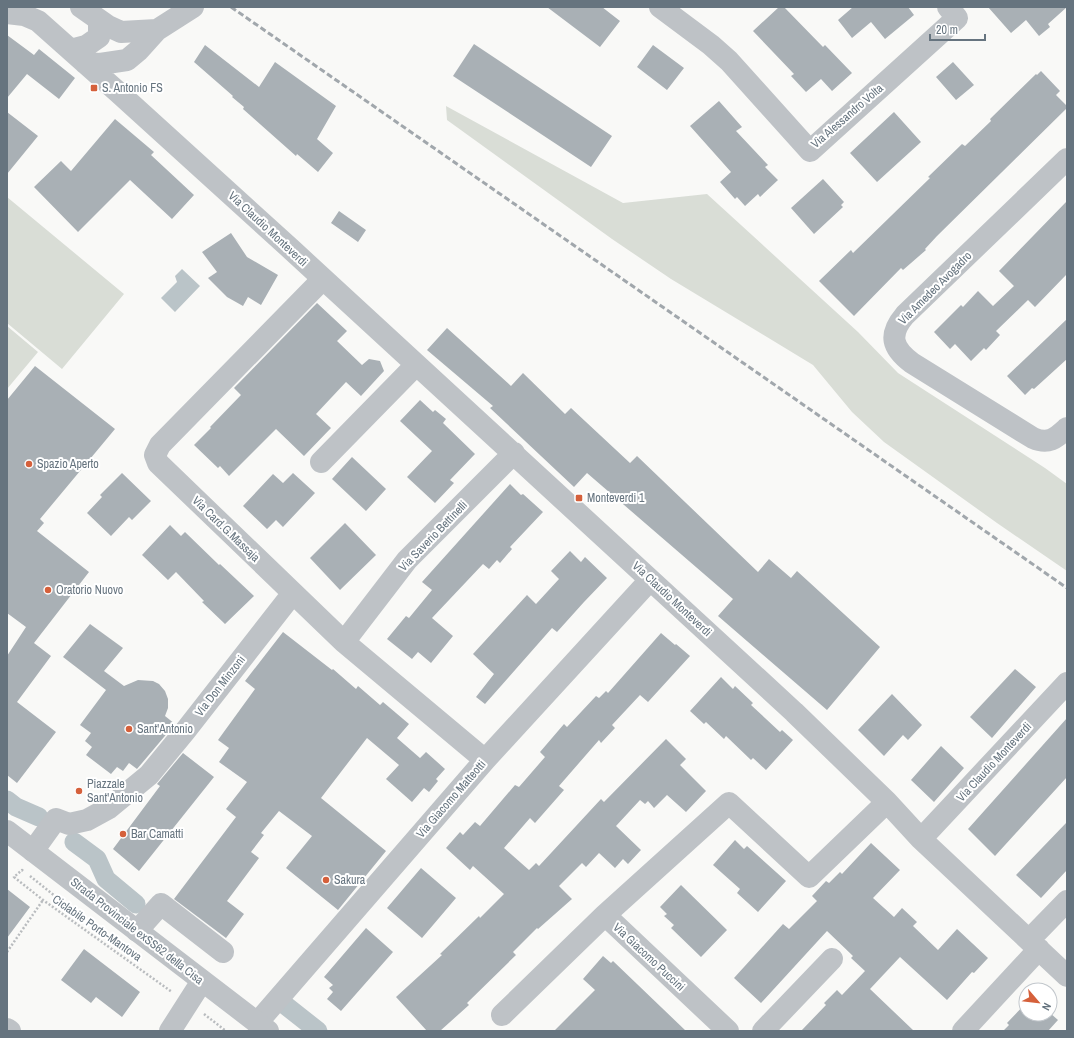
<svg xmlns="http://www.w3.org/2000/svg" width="1074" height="1038" viewBox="0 0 1074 1038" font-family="'Archivo Narrow',sans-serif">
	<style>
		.green { fill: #d9ddd6 }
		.water { fill: #bac4c8 }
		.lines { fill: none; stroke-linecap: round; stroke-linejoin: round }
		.canal { stroke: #bac4c8; stroke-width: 19 }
		.building { fill: #a9b0b5 }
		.path { stroke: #b9bcbf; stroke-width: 2.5; stroke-dasharray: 2 2; stroke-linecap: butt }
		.minor { stroke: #bec2c6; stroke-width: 22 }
		.tertiary { stroke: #bec2c6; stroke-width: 22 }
		.rail { stroke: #a1a7ac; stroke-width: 3; stroke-dasharray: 6 3; stroke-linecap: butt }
		.poi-dot { fill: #d5603b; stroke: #fff; stroke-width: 1.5 }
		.labels { text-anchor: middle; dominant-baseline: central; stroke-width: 4; stroke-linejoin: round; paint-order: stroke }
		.poi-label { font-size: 12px; fill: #66747f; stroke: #fff; text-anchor: start }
		.street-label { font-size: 12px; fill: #66747f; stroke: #fff }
	</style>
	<rect width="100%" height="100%" fill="#f9f9f7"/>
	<path class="green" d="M446,106L623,203L707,194L858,332L898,373L1045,468L1067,484V571L997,523L884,442L852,412L813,365L671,279L612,239L447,120Z
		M7,197L124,294L62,369L7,323Z
		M7,326L38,352L7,389Z"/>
	<path class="water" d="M182,269L200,286L175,312L161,298L177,282L175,276Z"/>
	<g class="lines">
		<path class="canal" d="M7,800L16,807L39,817
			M74,842L97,859L106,879L136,904
			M285,1005L318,1031"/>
	</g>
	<path class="building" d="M547,7H602L620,21L600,47Z
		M779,7H784L823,47L825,45L852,73L832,91L821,79L806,92L791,76L794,74L753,31Z
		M853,7H908L914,15L885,39L871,22L852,38L838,20Z
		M988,7H1067L1048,24L1050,27L1039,36L1026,20L1011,33Z
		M7,35L34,55L39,49L75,78L59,99L27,74L7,98Z
		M474,44L612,136L591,167L453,76Z
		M205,45L259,87L275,62L336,106L317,139L333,153L318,172L297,154L296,156L243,109L244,107L232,97L233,96L194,62Z
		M653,45L684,68L667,90L637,67Z
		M953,62L974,85L956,100L936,77Z
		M1041,71L1060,91L1056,95L1067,106V108L937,236L925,249L926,250L903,270L901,268L854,316L819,281L851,250L853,253L930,178L928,177L962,144L965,146L991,121L990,119L1036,74L1037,75Z
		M719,101L742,127L736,131L768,165L765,167L778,180L760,197L758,194L745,206L737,197L735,199L720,182L731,172L690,126Z
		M7,112L38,136L7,174Z
		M894,112L921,142L877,182L850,153Z
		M115,119L154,152L151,155L194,195L172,219L130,180L78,232L34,187L61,161L71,171Z
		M823,179L844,202L841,205L843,207L814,234L791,208Z
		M1067,201V274L1035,307L1028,300L996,331L1000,335L986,350L984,348L971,361L955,344L950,349L934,332L961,305L963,307L978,291L993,306L1014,286L999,271Z
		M339,211L366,230L358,242L331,223Z
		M231,233L247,257L278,275L261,305L248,297L243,306L227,297L208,278L217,272L202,252Z
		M317,303L347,331L337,341L362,365L369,359L380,361L384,371L361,396L346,382L316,414L331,428L304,456L276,429L229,476L220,466L218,468L194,445L211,428L210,427L241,395L234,388Z
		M1067,319V359L1034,389L1032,388L1025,395L1007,376Z
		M447,328L511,386L523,373L565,414L571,408L630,463L637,456L758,572L769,559L791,578L797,571L880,647L827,710L718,616L733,599L587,473L574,487L490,408L493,406L427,350Z
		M35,366L115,429L40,519L44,523L37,531L89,572L34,643L51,656L17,702L56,732L17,783L7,775V656L26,627L7,613V400Z
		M420,400L433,412L435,410L446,419L443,423L475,454L450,480L454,483L435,503L407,477L432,451L400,421Z
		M352,457L386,489L366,511L332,479Z
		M122,473L151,501L132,520L129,517L111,536L87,513L102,497L100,495Z
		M293,473L315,493L283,527L276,520L267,529L243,506L273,474L283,483Z
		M510,484L521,495L523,494L543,512L510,547L512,549L500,563L497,560L489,569L483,564L432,618L453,636L431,663L418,652L412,659L387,639L406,616L409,618L432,590L422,582Z
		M345,523L376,555L340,590L310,558Z
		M170,525L181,536L185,532L219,565L220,564L254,596L225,624L202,602L204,601L176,572L168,580L142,555Z
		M570,551L581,562L585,557L607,578L584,602L557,632L552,628L485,704L476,697L494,674L473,654L527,595L536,604L559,579L551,571Z
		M90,624L123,648L104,671L124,686L138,680L153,681L159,684L165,691L168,699V708L165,716L175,724L137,769L129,763L123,771L117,767L111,774L86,755L92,747L85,741L91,733L80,725L106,690L63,657Z
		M283,632L332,670L333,669L356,689L358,686L380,705L383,702L409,724L397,738L420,758L426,752L445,769L436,779L438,781L429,792L424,788L412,802L386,779L399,765L367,738L321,798L386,851L338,910L286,868L312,836L279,811L261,833L264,835L251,852L259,858L227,901L244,914L226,938L174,899L236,817L226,809L247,782L219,762L229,748L218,740L255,689L245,681Z
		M661,633L675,645L676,644L690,656L648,702L640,695L612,725L615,728L601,743L599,740L559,786L564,790L535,823L530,818L504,848L529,870L536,863L539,866L601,799L604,802L666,739L686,759L680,765L706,791L686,812L667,795L654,808L648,801L645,804L640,800L616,826L641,850L628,864L623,859L615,868L599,853L586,867L582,863L559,886L572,899L538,929L537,928L513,952L516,955L467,1003L469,1005L440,1031H427L396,997L442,955L440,954L479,916L480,918L504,894L473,866L470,870L446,848L460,832L463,835L475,822L480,826L515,785L519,787L545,757L540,752L564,724L567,727L596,696L599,698L606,691L608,693Z
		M1015,669L1036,687L992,738L970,717Z
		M721,677L733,689L735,686L753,703L751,705L780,732L782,730L793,740L766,770L753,758L751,760L726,736L724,739L706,722L704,724L690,711Z
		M892,694L922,725L908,740L903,735L884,756L858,730Z
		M1067,718V777L995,856L968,829Z
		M941,746L964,768L934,802L911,780Z
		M183,753L214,777L139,871L113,849L160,786L157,784Z
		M1067,822V870L1041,898L1016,875Z
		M735,840L744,849L747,846L786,881L758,912L737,893L740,889L713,865Z
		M871,843L900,870L873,898L894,917L902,908L917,922L913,926L938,950L957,929L988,958L974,973L972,972L947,1000L900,957L870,989L914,1031H801L826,1005L824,1003L837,990L842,995L865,971L851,958L853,956L827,931L761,1003L734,978L783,924L789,929L817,901L812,896L826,881L829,883L840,872L842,874Z
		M421,868L456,898L422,938L387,908Z
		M681,885L727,930L701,957L671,928L674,925L664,916L667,914L660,907Z
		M7,889L30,907L7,938Z
		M366,928L393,952L341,1011L327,999L333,992L329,988L333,985L324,977Z
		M84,949L140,992L122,1017L96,997L91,1003L61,980Z
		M603,956L611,963L613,961L686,1031H554L595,990L583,979Z
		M1026,1003V1014L1050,1013L1058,1020L1048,1031H1003L1009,1025L1007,1023Z"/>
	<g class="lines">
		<path class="path" d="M23,871L22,870L14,877L43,900L172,992
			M30,876L61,901
			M7,952L43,900
			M204,1014L226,1031"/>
		<path class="minor" d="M81,7L108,26L121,32L157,30
			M660,7L711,45L729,61L810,151L957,18L948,7
			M7,13L24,15L38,21L119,93L293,251L794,712L887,802L921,839L1067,976
			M71,50L86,46L99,37V20
			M85,63L100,64L127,60L139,50L157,30L193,7
			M1067,159L905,315C888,335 892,348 912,363L1033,438C1049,445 1056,438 1067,428
			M322,279L315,287L160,445L155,455L158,463L344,642L485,760
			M321,462L416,365
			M344,642L407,560L514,453
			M921,839L1067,683
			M33,851L56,819L69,824L87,820L109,808L149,775L186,730L293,593
			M605,915L729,803L809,877L887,802
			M137,931L161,904L223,952
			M1029,940L1067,901
			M502,1015L605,915L728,1031
			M257,1023L485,760L650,580
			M7,1029L10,1031
			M763,1031L832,959
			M963,1031L1039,949"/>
		<path class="tertiary" d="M7,831L268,1031
			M170,1031L202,981"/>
		<path class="rail" d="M231,7L1067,588"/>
	</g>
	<g class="poi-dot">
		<rect x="90" y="84" width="8" height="8" rx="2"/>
		<circle cx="29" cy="464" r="4"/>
		<rect x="575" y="494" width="8" height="8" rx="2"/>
		<circle cx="48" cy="590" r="4"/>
		<circle cx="129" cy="729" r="4"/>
		<circle cx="79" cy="791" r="4"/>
		<circle cx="123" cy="834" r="4"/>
		<circle cx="326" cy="880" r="4"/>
	</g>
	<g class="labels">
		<g class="poi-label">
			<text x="102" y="88">S. Antonio FS</text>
			<text x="37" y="464">Spazio Aperto</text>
			<text x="587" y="498">Monteverdi 1</text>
			<text x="56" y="590">Oratorio Nuovo</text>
			<text x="137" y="729">Sant'Antonio</text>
			<text x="87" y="784">Piazzale<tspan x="87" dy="14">Sant'Antonio</tspan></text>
			<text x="131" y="834">Bar Camatti</text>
			<text x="334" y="880">Sakura</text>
		</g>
		<g class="street-label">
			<text transform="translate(847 116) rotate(-41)">Via Alessandro Volta</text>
			<text transform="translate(268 229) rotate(43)">Via Claudio Monteverdi</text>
			<text transform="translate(935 288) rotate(-45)">Via Amedeo Avogadro</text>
			<text transform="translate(226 529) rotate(44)">Via Card.G.Massaja</text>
			<text transform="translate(433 536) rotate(-46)">Via Saverio Bettinelli</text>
			<text transform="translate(672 599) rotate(43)">Via Claudio Monteverdi</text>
			<text transform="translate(220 686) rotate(-52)">Via Don Minzoni</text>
			<text transform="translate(994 762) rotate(-47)">Via Claudio Monteverdi</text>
			<text transform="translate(451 799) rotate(-49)">Via Giacomo Matteotti</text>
			<text transform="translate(97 928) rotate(35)">Ciclabile Porto-Mantova</text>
			<text transform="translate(137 931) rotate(38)">Strada Provinciale exSS62 della Cisa</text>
			<text transform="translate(649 957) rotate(43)">Via Giacomo Puccini</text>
		</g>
	</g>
	<rect width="1074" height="1038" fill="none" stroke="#66747f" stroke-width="16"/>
	<g transform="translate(1038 1002) rotate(118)"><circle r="19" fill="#ffffff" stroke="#c2c7cc"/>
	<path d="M0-3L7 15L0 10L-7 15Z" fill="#d5603b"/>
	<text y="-6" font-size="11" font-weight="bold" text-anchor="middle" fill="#66747f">N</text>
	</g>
	<path d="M930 34v6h55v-6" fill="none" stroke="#66747f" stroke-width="2"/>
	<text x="936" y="34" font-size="12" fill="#66747f" stroke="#ffffff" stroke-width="3" paint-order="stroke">20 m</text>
</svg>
